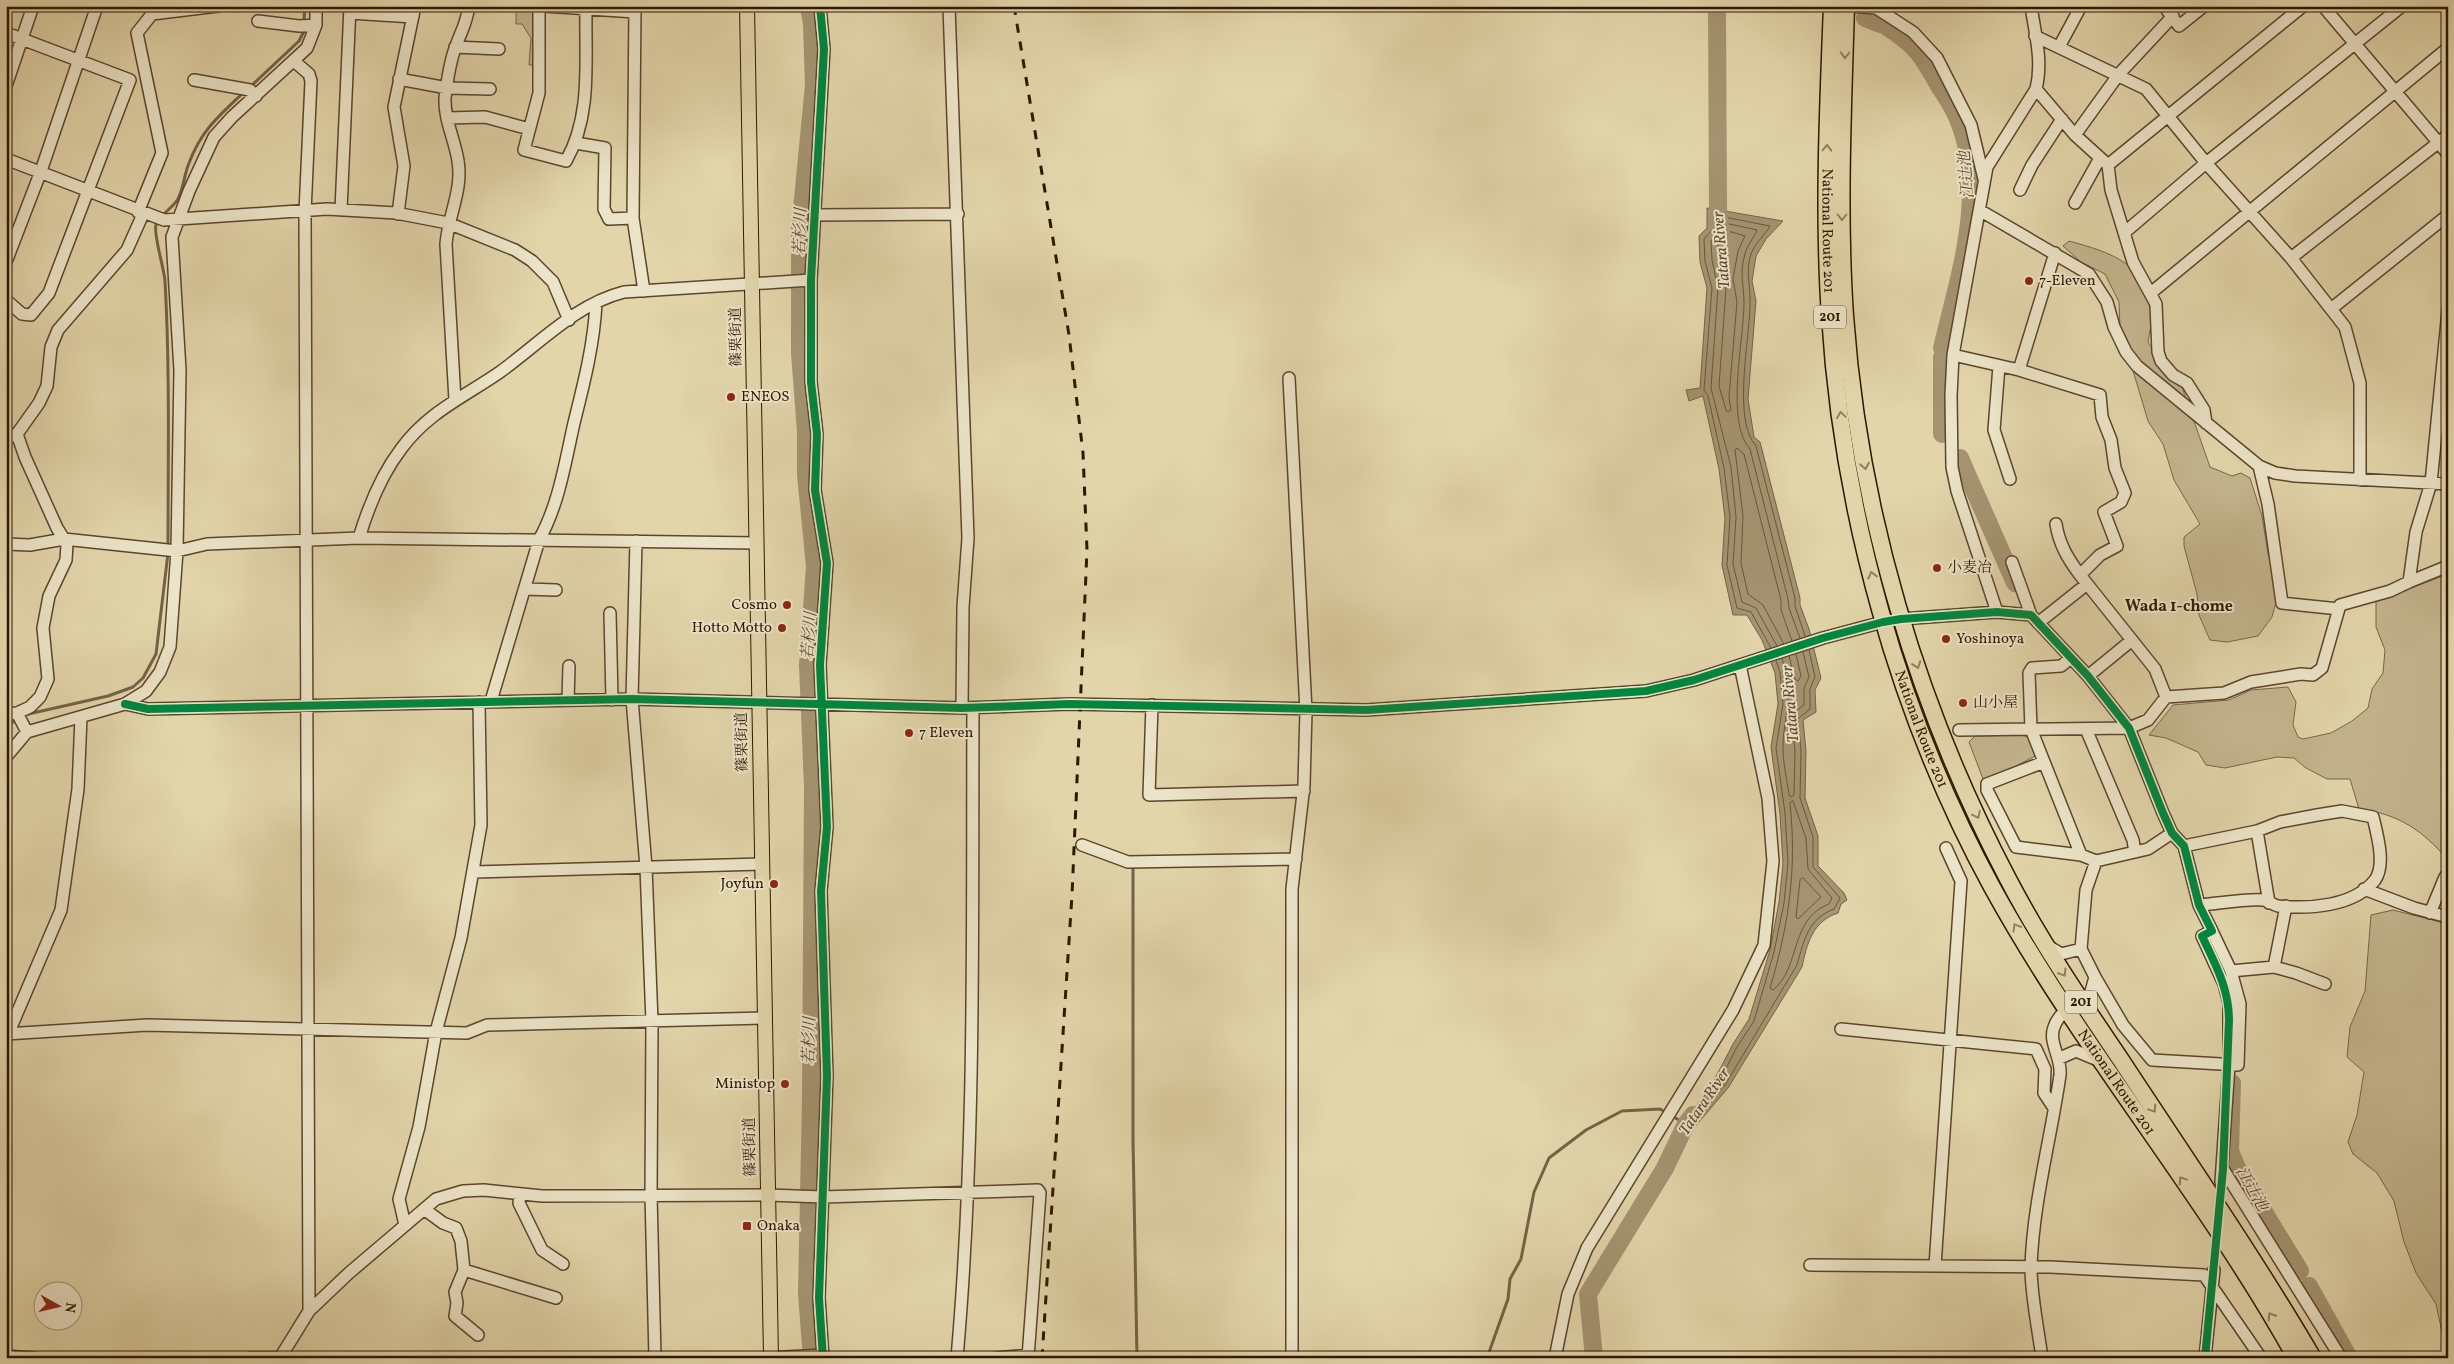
<svg xmlns="http://www.w3.org/2000/svg" width="2454" height="1364" viewBox="0 0 2454 1364" font-family="Vollkorn,'Noto Serif JP',serif">
	<style>
		.green { fill: #c3b58e; stroke: #786648 }
		.water { fill: #a59471; stroke: #756245 }
		.lines { fill: none; stroke-linecap: round; stroke-linejoin: round }
		.shore { stroke: #6a563a; stroke-width: 1 }
		.stream { stroke: #756245; stroke-width: 3 }
		.river { stroke: #a59471; stroke-width: 18 }
		.minor-tunnel { stroke: #beaf89; stroke-width: 11; stroke-dasharray: 11 5.5; stroke-linecap: butt }
		.minor-casing { stroke: #5b462d; stroke-width: 14 }
		.major-casing { stroke: #2e1703; stroke-width: 16 }
		.highway-casing { stroke: #2e1703; stroke-width: 19 }
		.minor { stroke: #ece4c8; stroke-width: 11 }
		.major { stroke: #e2d5aa; stroke-width: 14 }
		.highway { stroke: #e2d5aa; stroke-width: 16 }
		.rail { stroke: #2e1703; stroke-width: 3; stroke-dasharray: 9 9; stroke-linecap: butt }
		.cycleway-casing { stroke: #ece4c8; stroke-width: 11 }
		.cycleway { stroke: #00873e; stroke-width: 8 }
		.oneway { stroke: #91805f }
		.poi-dot { fill: #8f2418; stroke: #ece4c8; stroke-width: 2 }
		.labels { text-anchor: middle; dominant-baseline: central; stroke-width: 4; stroke-linejoin: round; paint-order: stroke }
		.shield { fill: #ece4c8; stroke: #67543e; stroke-width: 1 }
		.shield-label { font-size: 14px; font-weight: bold; fill: #2e1703 }
		.street-label { font-size: 15px; fill: #2e1703; stroke: #ece4c8 }
		.poi-label { font-size: 15px; fill: #2e1703; stroke: #ece4c8; text-anchor: start }
		.water-label { font-size: 16px; font-style: italic; fill: #5e492f; stroke: #ece4c8 }
		.neighbourhood-label { font-size: 16px; font-weight: bold; fill: #2e1703; stroke: #ece4c8 }
	</style>
	<rect width="100%" height="100%" fill="#e2d5aa"/>
	<filter id="stains"><feTurbulence type="fractalNoise" baseFrequency=".004" numOctaves="4"/><feColorMatrix values="0 0 0 0 .2 0 0 0 0 .09 0 0 0 0 .02 0 0 0 .5 -.17"/></filter>
	<radialGradient id="worn" r=".72"><stop offset=".6" stop-color="#630" stop-opacity="0"/><stop offset="1" stop-color="#630" stop-opacity=".3"/></radialGradient>
	<path class="green" d="M516,10L535,11L536,65H529L531,38L522,24H516Z
		M2069,241C2109,252 2151,264 2152,315C2152,324 2149,334 2148,342L2163,366L2182,387L2210,467L2232,476L2241,473L2250,478L2262,516L2268,554L2280,586L2272,617L2258,636L2227,642L2210,640L2199,615L2197,594L2184,546V537L2200,524L2174,480L2163,444L2148,421L2120,327L2119,302L2105,274L2081,262L2063,246Z
		M2448,574V860C2422,830 2399,814 2359,809L2350,779H2327L2306,768L2294,758L2277,757L2225,768L2206,765L2198,752L2166,738L2149,735L2173,705L2229,700L2251,690L2288,687L2296,702L2293,725L2298,737L2303,739L2331,733L2352,721L2368,708L2372,689L2383,673L2385,650L2376,627V601Z
		M2023,735L2029,738L2035,756L2003,773L1983,779L1969,742L1975,736Z
		M2393,910L2448,924V1351H2446L2436,1304L2416,1273L2404,1242L2394,1201L2377,1173L2353,1154L2348,1142L2357,1115L2364,1072L2347,1057L2350,1027L2365,991L2371,915Z"/>
	<path class="water" d="M1707,208L1783,221L1766,239L1756,256L1752,281L1756,301L1748,399L1754,437L1760,442L1800,598V605L1809,629L1821,678L1815,690L1816,712L1803,720L1806,751L1805,798L1818,836V866L1844,893L1847,900L1841,904L1838,913C1813,921 1807,943 1802,967L1728,1088L1686,1137L1675,1132L1709,1090L1733,1044L1749,1019L1770,950L1779,902L1783,864L1780,814L1771,747L1778,704L1775,673L1762,640L1747,615H1733L1722,565L1725,518L1719,469L1703,396L1689,401L1686,390L1700,388L1707,288L1700,262L1699,236L1707,228Z"/>
	<g class="lines">
		<path class="shore" d="M1728,231L1745,236L1738,251L1733,279L1737,302L1729,397L1731,410L1728,412L1726,410L1719,386L1726,289L1718,244Z
			M1784,644L1763,605L1748,594L1741,563L1743,516L1735,450L1737,448L1744,454L1781,600V610L1792,641
			M1777,646L1756,608L1742,602L1733,564L1736,517L1731,467L1711,388L1718,288L1712,260L1711,241L1717,233L1720,222L1757,230C1754,238 1747,245 1745,254C1739,273 1744,285 1744,303C1744,339 1725,422 1750,449L1788,599L1789,608L1800,638
			M1771,648L1751,612L1737,608L1727,565L1730,517L1724,468L1708,396L1704,390L1712,288L1705,261L1704,239L1712,230L1714,215L1770,226C1765,235 1755,243 1751,254C1745,271 1751,287 1750,303C1750,338 1732,420 1756,446L1795,598V606L1805,636
			M1789,656L1795,679L1798,681L1801,676L1796,654
			M1782,659C1796,694 1783,715 1783,748C1783,763 1787,780 1789,795L1791,797L1794,795L1795,751L1792,719L1795,712L1804,705V688L1809,677L1803,652
			M1776,661L1780,672L1783,704L1776,748L1785,813L1788,863L1784,903L1774,952L1754,1021L1737,1047L1717,1086L1719,1090L1725,1085L1797,965C1804,940 1808,919 1834,909L1840,898L1813,867V837L1800,798L1801,751L1798,719L1810,709V689L1815,677L1809,650
			M1793,801L1806,838L1808,869L1832,898L1829,904C1789,919 1801,968 1773,990L1770,988C1789,924 1797,869 1790,803Z
			M1803,878L1821,897L1798,919L1796,917L1800,880Z"/>
		<path class="stream" d="M249,88L299,41L303,33L305,6
			M168,547C168,458 170,369 165,281C164,268 153,233 156,225C160,214 172,209 178,199C184,187 184,175 189,163C202,129 219,116 244,92
			M24,715L108,696L133,687L143,678L156,654L168,553
			M6,729L18,717
			M1133,866V1139L1137,1358
			M1672,1116L1686,1124
			M1487,1358L1508,1299L1510,1279L1521,1259L1534,1192L1549,1158L1586,1130L1622,1111L1660,1109L1667,1113"/>
		<path class="river" d="M809,6L812,24L814,85L800,230V353L806,432V475L815,566L808,665L813,787L811,1099L807,1294L812,1358
			M1717,6L1718,210L1721,234
			M1865,18L1880,24
			M1887,27C1917,46 1922,56 1939,86C1946,96 1953,108 1958,119C1988,192 1959,276 1942,348
			M1942,357V434
			M1960,458L2015,583
			M2211,943L2230,983L2233,995
			M2232,1083L2230,1151L2237,1168L2300,1271
			M2309,1286L2349,1358
			M1594,1358L1588,1294L1665,1168L1686,1124L1693,1115"/>
		<path class="minor-tunnel" d="M2214,1270L2217,1229"/>
		<g class="minor-casing">
			<path id="minor" d="M539,6V93L524,150L566,161C592,116 585,61 586,10
				M544,6L635,12
				M635,6L633,218L644,291
				M820,6L824,49L811,280V382L817,434L815,490L827,563L820,665L827,827L821,891L827,1076L819,1298L823,1358
				M949,6L968,538L963,607L962,708
				M1850,6L1876,8L1913,32L1937,58L1971,125L1984,179
				M2164,6L2179,26L2204,6
				M2323,6L2448,154
				M350,13L413,17
				M258,21L299,26L316,25
				M6,33L130,80L49,293L31,315L22,314L6,300
				M2035,36L2146,89L2206,163L2291,258L2345,327L2360,383V480
				M455,47L499,49
				M2059,47L2081,6
				M295,62L309,74L311,81L305,212L309,1311
				M399,79L447,88L490,89
				M194,80L250,90L256,96
				M6,86L33,6
				M2036,89L2075,135L2108,165L2111,190L2133,262L2156,304L2158,352L2161,361L2173,375L2187,383L2204,410L2206,423
				M447,118L485,117L529,129
				M2075,135L2119,74L2173,16
				M576,143L605,148L604,209L609,219L633,218
				M6,159L164,220L327,209L396,213L448,223L515,250L532,261L553,282L569,320
				M2108,165L2303,6
				M2020,190L2032,165L2062,119
				M2075,203L2100,158
				M341,210L350,6
				M1981,211L2089,274L2107,302L2114,327L2126,352L2137,366L2259,466L2275,473L2295,476L2448,484
				M138,212L162,153L137,33L152,14L218,6
				M398,214L404,166L394,107L415,6
				M815,215L958,214
				M2124,233L2206,163L2402,6
				M2291,258L2448,135
				M6,262L41,171L97,6
				M2152,292L2448,48
				M2331,309L2448,215
				M1953,355L2019,370L2100,395L2102,417L2111,440L2115,468L2125,493L2121,502L2104,512L2117,546L2100,555L2080,575L2155,669L2166,697
				M1999,366L1994,430L2010,479
				M2019,370L2055,253
				M1289,378L1306,711L1304,785L1292,889V1358
				M455,400L446,244C448,216 463,190 458,161C455,140 444,120 445,98C447,82 450,60 456,46C462,29 466,25 469,6
				M6,438L17,434L39,403L47,386L51,347L58,330L127,250L143,214
				M2259,466L2268,504L2282,603L2339,609
				M2056,524C2059,544 2068,559 2080,575
				M359,538C368,508 382,474 401,449C428,412 464,397 500,372C539,344 576,304 624,292L811,280
				M636,541L632,699L646,867L652,1022L651,1195L655,1358
				M6,544L30,545L64,539L177,551L207,544L359,538L757,543
				M2012,562L2031,615
				M2409,582L2448,566
				M525,589L556,590
				M1997,612L1957,491L1952,467L1951,396L1953,355L1987,167L2036,89C2043,61 2035,34 2031,6
				M610,613L612,700
				M2038,623L2087,584
				M2071,658L2061,666L2032,668L2029,673L2031,729L2081,855L2096,861
				M2088,676L2132,640
				M568,700L569,666
				M491,701L539,540C559,504 565,463 574,423C584,383 594,344 596,303
				M125,704L148,709L632,699L962,708L1069,704L1366,710L1646,691L1694,680L1823,638L1883,622L1901,619L1997,612L2031,615L2088,676L2129,728L2163,813L2172,833L2184,846L2199,905L2212,931L2202,936L2224,984L2229,1003V1065L2221,1182
				M1152,705L1149,795L1304,791
				M17,713L30,707L40,697L48,679L43,628L49,596L66,560L67,544L57,528L25,457L17,434
				M6,714L17,713L27,732
				M2086,729L2133,840L2135,852
				M1959,730L2129,728L2148,720L2166,697L2224,693L2251,682L2301,674L2313,675L2322,668L2340,605L2390,591L2409,582L2416,532L2431,483L2448,311
				M6,757L27,732L125,704L146,691L160,672L170,647L177,551L180,370L172,237L189,191L214,137L232,117L307,48L316,25V6
				M2044,762L1987,784V790L2016,847L2081,855
				M2257,831L2269,903
				M1082,845L1128,862L1296,859
				M2184,846L2257,831L2280,822L2317,815L2342,811L2373,817C2377,834 2386,865 2375,880C2354,907 2308,909 2278,906C2273,905 2269,901 2264,900C2248,898 2216,904 2199,905
				M474,872L762,864
				M2364,889L2414,908L2448,917
				M2430,913L2445,877L2448,876
				M2048,946L2061,954L2081,949
				M2274,967L2296,973L2325,984
				M2231,971L2274,967L2286,906
				M2095,977L2123,1025L2152,1060L2238,1065L2240,1004L2231,971L2212,931
				M1841,1029L2036,1049L2045,1069L2044,1093L2054,1108
				M6,1034L147,1025L467,1033L487,1025L765,1018
				M6,1039L61,910L78,789L81,717
				M2060,1058L2076,1051L2100,1061
				M2223,1169L2341,1358
				M520,1194L519,1203L542,1250L563,1264
				M424,1209L443,1223L456,1228L461,1241L464,1270L455,1292L457,1303L455,1316L478,1335
				M405,1225L399,1199L419,1127L436,1032L461,938L481,825L479,702
				M1810,1265L2050,1267L2204,1275L2261,1358
				M1935,1266L1961,881L1946,848
				M464,1270L556,1298
				M6,1356L33,1358
				M251,1358H283
				M280,1358L309,1311L349,1273L436,1199L463,1191L484,1190L542,1196L768,1195L823,1197L1038,1190L1040,1193L1028,1358
				M767,1358L823,1355
				M957,1358C976,1142 972,924 973,708
				M996,1358L1028,1355
				M1555,1358L1568,1294L1587,1248L1733,1010L1764,945L1773,861L1768,798L1740,665
				M2042,1358C2038,1328 2031,1296 2031,1267C2033,1203 2051,1138 2060,1075C2062,1058 2048,1042 2054,1027C2060,1010 2076,1004 2090,995L2095,977L2081,949L2086,890L2096,861L2148,849L2172,833
				M2205,1358L2214,1270"/>
		</g>
		<g class="major-casing">
			<path id="major" d="M747,6L771,1358"/>
		</g>
		<g class="highway-casing">
			<g id="highway">
				<path id="s1" d="M1832,6C1828,109 1823,213 1830,316C1842,511 1898,715 1992,887C2082,1051 2205,1194 2296,1358"/>
				<path d="M1846,6C1843,109 1838,213 1845,316C1859,512 1917,706 2008,879C2041,942 2081,1001 2121,1060C2186,1159 2253,1256 2313,1358"/>
			</g>
		</g>
		<use href="#minor" class="minor"/>
		<use href="#major" class="major"/>
		<use href="#highway" class="highway"/>
		<path class="rail" d="M1014,6L1069,335L1083,453L1087,550L1072,895L1042,1358"/>
		<g class="cycleway-casing">
			<path id="cycleway" d="M820,6L824,49L811,280V382L817,434L815,490L827,563L820,665L827,827L821,891L827,1076L819,1298L823,1358
				M125,704L148,709L632,699L962,708L1069,704L1366,710L1646,691L1694,680L1823,638L1883,622L1901,619L1997,612L2031,615L2088,676L2129,728L2163,813L2172,833L2184,846L2199,905L2212,931L2202,936C2215,964 2229,988 2229,1020L2223,1169L2205,1358"/>
		</g>
		<use href="#cycleway" class="cycleway"/>
	</g>
	<defs><path id="oneway-chevron" d="M-2-3.5L2.5 0L-2 3.5" fill="none" stroke-width="1.6" stroke-linecap="round" stroke-linejoin="round" transform="scale(1.25)"/></defs>
	<g class="oneway">
		<use href="#oneway-chevron" transform="translate(1845 55) rotate(92)"/>
		<use href="#oneway-chevron" transform="translate(1827 148) rotate(-89)"/>
		<use href="#oneway-chevron" transform="translate(1842 217) rotate(90)"/>
		<use href="#oneway-chevron" transform="translate(1841 415) rotate(-98)"/>
		<use href="#oneway-chevron" transform="translate(1865 466) rotate(79)"/>
		<use href="#oneway-chevron" transform="translate(1872 575) rotate(-104)"/>
		<use href="#oneway-chevron" transform="translate(1917 665) rotate(70)"/>
		<use href="#oneway-chevron" transform="translate(1977 815) rotate(64)"/>
		<use href="#oneway-chevron" transform="translate(2016 927) rotate(-121)"/>
		<use href="#oneway-chevron" transform="translate(2063 973) rotate(59)"/>
		<use href="#oneway-chevron" transform="translate(2153 1109) rotate(56)"/>
		<use href="#oneway-chevron" transform="translate(2182 1180) rotate(-124)"/>
		<use href="#oneway-chevron" transform="translate(2271 1316) rotate(-122)"/>
	</g>
	<g class="poi-dot">
		<circle cx="2029" cy="281" r="5"/>
		<circle cx="731" cy="397" r="5"/>
		<circle cx="1937" cy="568" r="5"/>
		<circle cx="787" cy="605" r="5"/>
		<circle cx="782" cy="628" r="5"/>
		<circle cx="1946" cy="639" r="5"/>
		<circle cx="1963" cy="703" r="5"/>
		<circle cx="909" cy="733" r="5"/>
		<circle cx="774" cy="884" r="5"/>
		<circle cx="785" cy="1084" r="5"/>
		<rect x="742" y="1221" width="10" height="10" rx="2.5"/>
	</g>
	<g class="labels">
		<g class="shield">
			<rect x="1814" y="305.5" width="32" height="23" rx="4"/>
			<rect x="2065" y="990.5" width="32" height="23" rx="4"/>
		</g>
		<g class="shield-label">
			<text x="1830" y="317">201</text>
			<text x="2081" y="1002">201</text>
		</g>
		<g class="street-label">
			<text stroke="none"><textPath href="#s1" startOffset="225">National Route 201</textPath></text>
			<text transform="translate(737 337) rotate(-91)">篠栗街道</text>
			<text stroke="none"><textPath href="#s1" startOffset="735">National Route 201</textPath></text>
			<text transform="translate(743 742) rotate(-91)">篠栗街道</text>
			<text stroke="none"><textPath href="#s1" startOffset="1140">National Route 201</textPath></text>
			<text transform="translate(751 1147) rotate(-91)">篠栗街道</text>
		</g>
		<g class="poi-label">
			<text x="2039" y="281">7-Eleven</text>
			<text x="741" y="397">ENEOS</text>
			<text x="1947" y="568">小麦冶</text>
			<text x="777" y="605" text-anchor="end">Cosmo</text>
			<text x="772" y="628" text-anchor="end">Hotto Motto</text>
			<text x="1956" y="639">Yoshinoya</text>
			<text x="1973" y="703">山小屋</text>
			<text x="919" y="733">7 Eleven</text>
			<text x="764" y="884" text-anchor="end">Joyfun</text>
			<text x="775" y="1084" text-anchor="end">Ministop</text>
			<text x="757" y="1226">Onaka</text>
		</g>
		<g class="water-label">
			<text transform="translate(1967 175) rotate(-95)">江辻池</text>
			<text transform="translate(801 232) rotate(-88)">若杉川</text>
			<text transform="translate(1722 250) rotate(-95)">Tatara River</text>
			<text transform="translate(810 636) rotate(-86)">若杉川</text>
			<text transform="translate(1791 704) rotate(-95)">Tatara River</text>
			<text transform="translate(810 1041) rotate(-89)">若杉川</text>
			<text transform="translate(1705 1102) rotate(-56)">Tatara River</text>
			<text transform="translate(2251 1189) rotate(60)">江辻池</text>
		</g>
		<g class="neighbourhood-label">
			<text x="2179" y="607">Wada 1-chome</text>
		</g>
	</g>
	<rect width="2454" height="1364" fill="none" stroke="#e2d5aa" stroke-width="25"/>
	<rect x="8" y="8" width="2439" height="1349" fill="none" stroke="#2e1703" stroke-width="2.5"/>
	<rect x="12" y="12" width="2429" height="1339" fill="none" stroke="#2e1703"/>
	<g transform="translate(58 1306) rotate(98)"><circle r="24" fill="#ece4c8" stroke="#a09279"/>
	<path d="M0-4L9 19L0 12L-9 19Z" fill="#8f2418"/>
	<text y="-8" font-size="14" font-weight="bold" text-anchor="middle" fill="#2e1703">N</text>
	</g>
	<rect width="100%" height="100%" filter="url(#stains)"/>
	<rect width="100%" height="100%" fill="url(#worn)"/>
</svg>
